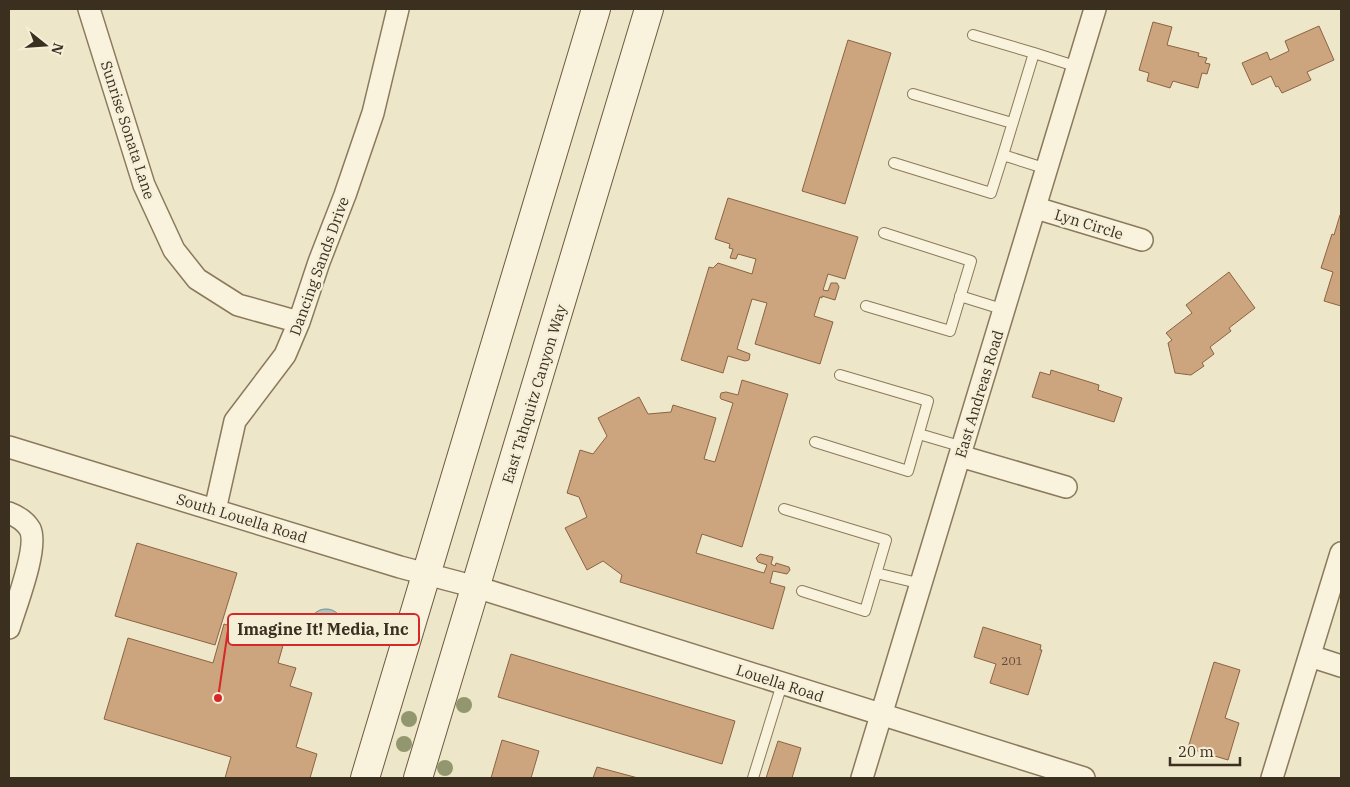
<svg xmlns="http://www.w3.org/2000/svg" width="1350" height="787" viewBox="0 0 1350 787" font-family="'IBM Plex Serif',serif">
	<style>
		.water { fill: #a9c3bd; stroke: #6f918b }
		.building { fill: #cca57f; stroke: #8a6443 }
		.lines { fill: none; stroke-linecap: round; stroke-linejoin: round }
		.service-casing { stroke: #8b795d; stroke-width: 12 }
		.minor-casing { stroke: #8b795d; stroke-width: 24 }
		.secondary-casing { stroke: #6d5a40; stroke-width: 30 }
		.service { stroke: #f9f2dc; stroke-width: 10 }
		.minor { stroke: #f9f2dc; stroke-width: 21 }
		.secondary { stroke: #f9f2dc; stroke-width: 28 }
		.tree { fill: #93976f }
		.labels { text-anchor: middle; dominant-baseline: central; stroke-width: 5; stroke-linejoin: round; paint-order: stroke }
		.number-label { font-size: 12px; fill: #5f4c38 }
		.street-label { font-size: 15px; fill: #3b2f20; stroke: #f6efd8 }
		.leader { fill: none; stroke: #d62828; stroke-width: 2 }
		.callout-dot { fill: #d62828; stroke: #f6efd8; stroke-width: 2 }
		.callout { fill: #f6efd8; stroke: #d62828; stroke-width: 2 }
		.callout-label { font-size: 16px; text-anchor: middle; font-weight: bold; fill: #3b2f20 }
	</style>
	<rect width="100%" height="100%" fill="#eee6c8"/>
	<path class="water" d="M309 626a17 17 0 1 1 34 0a17 17 0 1 1-34 0Z"/>
	<path class="building" d="M1153,22L1172,27L1167,45L1199,53L1198,56L1207,58L1205,63L1210,64L1207,74L1202,73L1198,88L1173,81L1170,88L1147,81L1149,73L1139,70Z
		M1319,26L1334,60L1307,72L1311,80L1282,93L1278,86L1276,87L1271,76L1252,85L1242,63L1267,52L1270,60L1289,51L1285,41Z
		M848,40L891,53L845,204L802,191Z
		M728,198L858,237L845,279L828,274L823,290L828,291L831,283H837L839,287L835,300L822,296V298L820,297L814,316L833,322L820,364L755,344L767,303L752,299L737,349L750,354L749,360L745,361L728,356L723,373L681,360L709,267L713,268L718,263L752,274L756,259L738,254L736,259L730,258L733,249L729,248L730,244L715,239Z
		M1340,215L1341,216V306L1324,301L1333,272L1321,268L1332,234L1334,235Z
		M1229,272L1255,308L1229,328L1231,331L1210,347L1214,354L1202,363L1204,366L1191,375L1175,373L1168,343L1172,340L1166,333L1192,313L1186,305Z
		M1051,370L1099,385L1098,390L1122,398L1114,422L1032,397L1040,372L1050,375Z
		M742,380L788,394L742,547L702,534L696,553L764,573L767,565L758,562L756,558L760,554L773,557L771,564L775,566L776,563L789,567L790,570L787,574L773,571L770,583L785,587L773,629L620,582L622,575L603,561L587,570L565,528L587,517L579,497L567,493L580,450L593,454L607,436L598,418L639,397L648,414L671,412L673,405L716,418L704,459L715,462L733,403L721,399L720,397L721,393L726,392L738,395Z
		M137,543L237,573L215,645L115,616Z
		M224,624L284,642L278,663L296,668L290,686L312,693L296,747L317,754L310,778H225L231,757L104,719L128,638L213,663Z
		M983,627L1041,645L1040,650H1042L1028,695L990,683L996,664L974,657Z
		M511,654L735,721L722,764L498,697Z
		M1214,662L1240,670L1225,718L1239,723L1228,760L1188,748Z
		M502,740L539,751L531,778H491Z
		M778,741L801,748L792,778H766Z
		M597,767L638,778H593Z"/>
	<g class="lines">
		<g class="service-casing">
			<path id="service" d="M973,35L1034,53
				M913,94L1012,123
				M894,163L991,193L1003,155
				M1047,169L1003,155L1034,53L1078,67
				M960,296L1005,310
				M866,306L950,331L971,261L884,233
				M919,434L963,447
				M815,442L908,471L928,401L840,375
				M784,509L886,540L865,611L802,591
				M876,573L922,584
				M753,778L782,684"/>
		</g>
		<g class="minor-casing">
			<path id="minor" d="M89,9L144,185L174,250L197,279L238,305L299,322
				M1036,208L1142,240
				M9,447L400,567L476,587L1084,778
				M960,456L1066,487
				M215,510L235,421L285,355L299,322L319,262L345,195L373,113L398,9
				M9,513C17,516 25,521 30,529C39,547 15,608 9,628
				M1310,656L1341,666
				M862,778L1095,9
				M1272,778L1341,553"/>
		</g>
		<g class="secondary-casing">
			<path id="secondary" d="M365,778L596,9
				M418,778L649,9"/>
		</g>
		<use href="#service" class="service"/>
		<use href="#minor" class="minor"/>
		<use href="#secondary" class="secondary"/>
	</g>
	<g class="tree">
		<circle cx="464" cy="705" r="8"/>
		<circle cx="409" cy="719" r="8"/>
		<circle cx="404" cy="744" r="8"/>
		<circle cx="445" cy="768" r="8"/>
	</g>
	<g class="labels">
		<g class="number-label">
			<text x="1012" y="660">201</text>
		</g>
		<g class="street-label">
			<text transform="translate(128 130) rotate(72)">Sunrise Sonata Lane</text>
			<text transform="translate(1089 224) rotate(17)">Lyn Circle</text>
			<text transform="translate(319 266) rotate(-70)">Dancing Sands Drive</text>
			<text transform="translate(534 394) rotate(-73)">East Tahquitz Canyon Way</text>
			<text transform="translate(979 394) rotate(-73)">East Andreas Road</text>
			<text transform="translate(242 518) rotate(17)">South Louella Road</text>
			<text transform="translate(780 683) rotate(18)">Louella Road</text>
		</g>
	</g>
	<path class="leader" d="M218 698L228 630"/>
	<circle class="callout-dot" cx="218" cy="698" r="5"/>
	<rect class="callout" x="228" y="614" width="191" height="31" rx="5"/>
	<g class="callout-label">
		<text x="323" y="635">Imagine It! Media, Inc</text>
	</g>
	<rect width="1350" height="787" fill="none" stroke="#3b2f20" stroke-width="20"/>
	<g transform="translate(45 45) rotate(107)" stroke="#f6efd8" stroke-width="4" paint-order="stroke">
	<path d="M0-4L9 19L0 12L-9 19Z" fill="#3b2f20"/>
	<text y="-8" font-size="14" font-weight="bold" text-anchor="middle" fill="#3b2f20">N</text>
	</g>
	<path d="M1170 757v8h70v-8" fill="none" stroke="#3b2f20" stroke-width="2.5"/>
	<text x="1178" y="757" font-size="15" fill="#3b2f20" stroke="#f6efd8" stroke-width="4" paint-order="stroke">20 m</text>
</svg>
